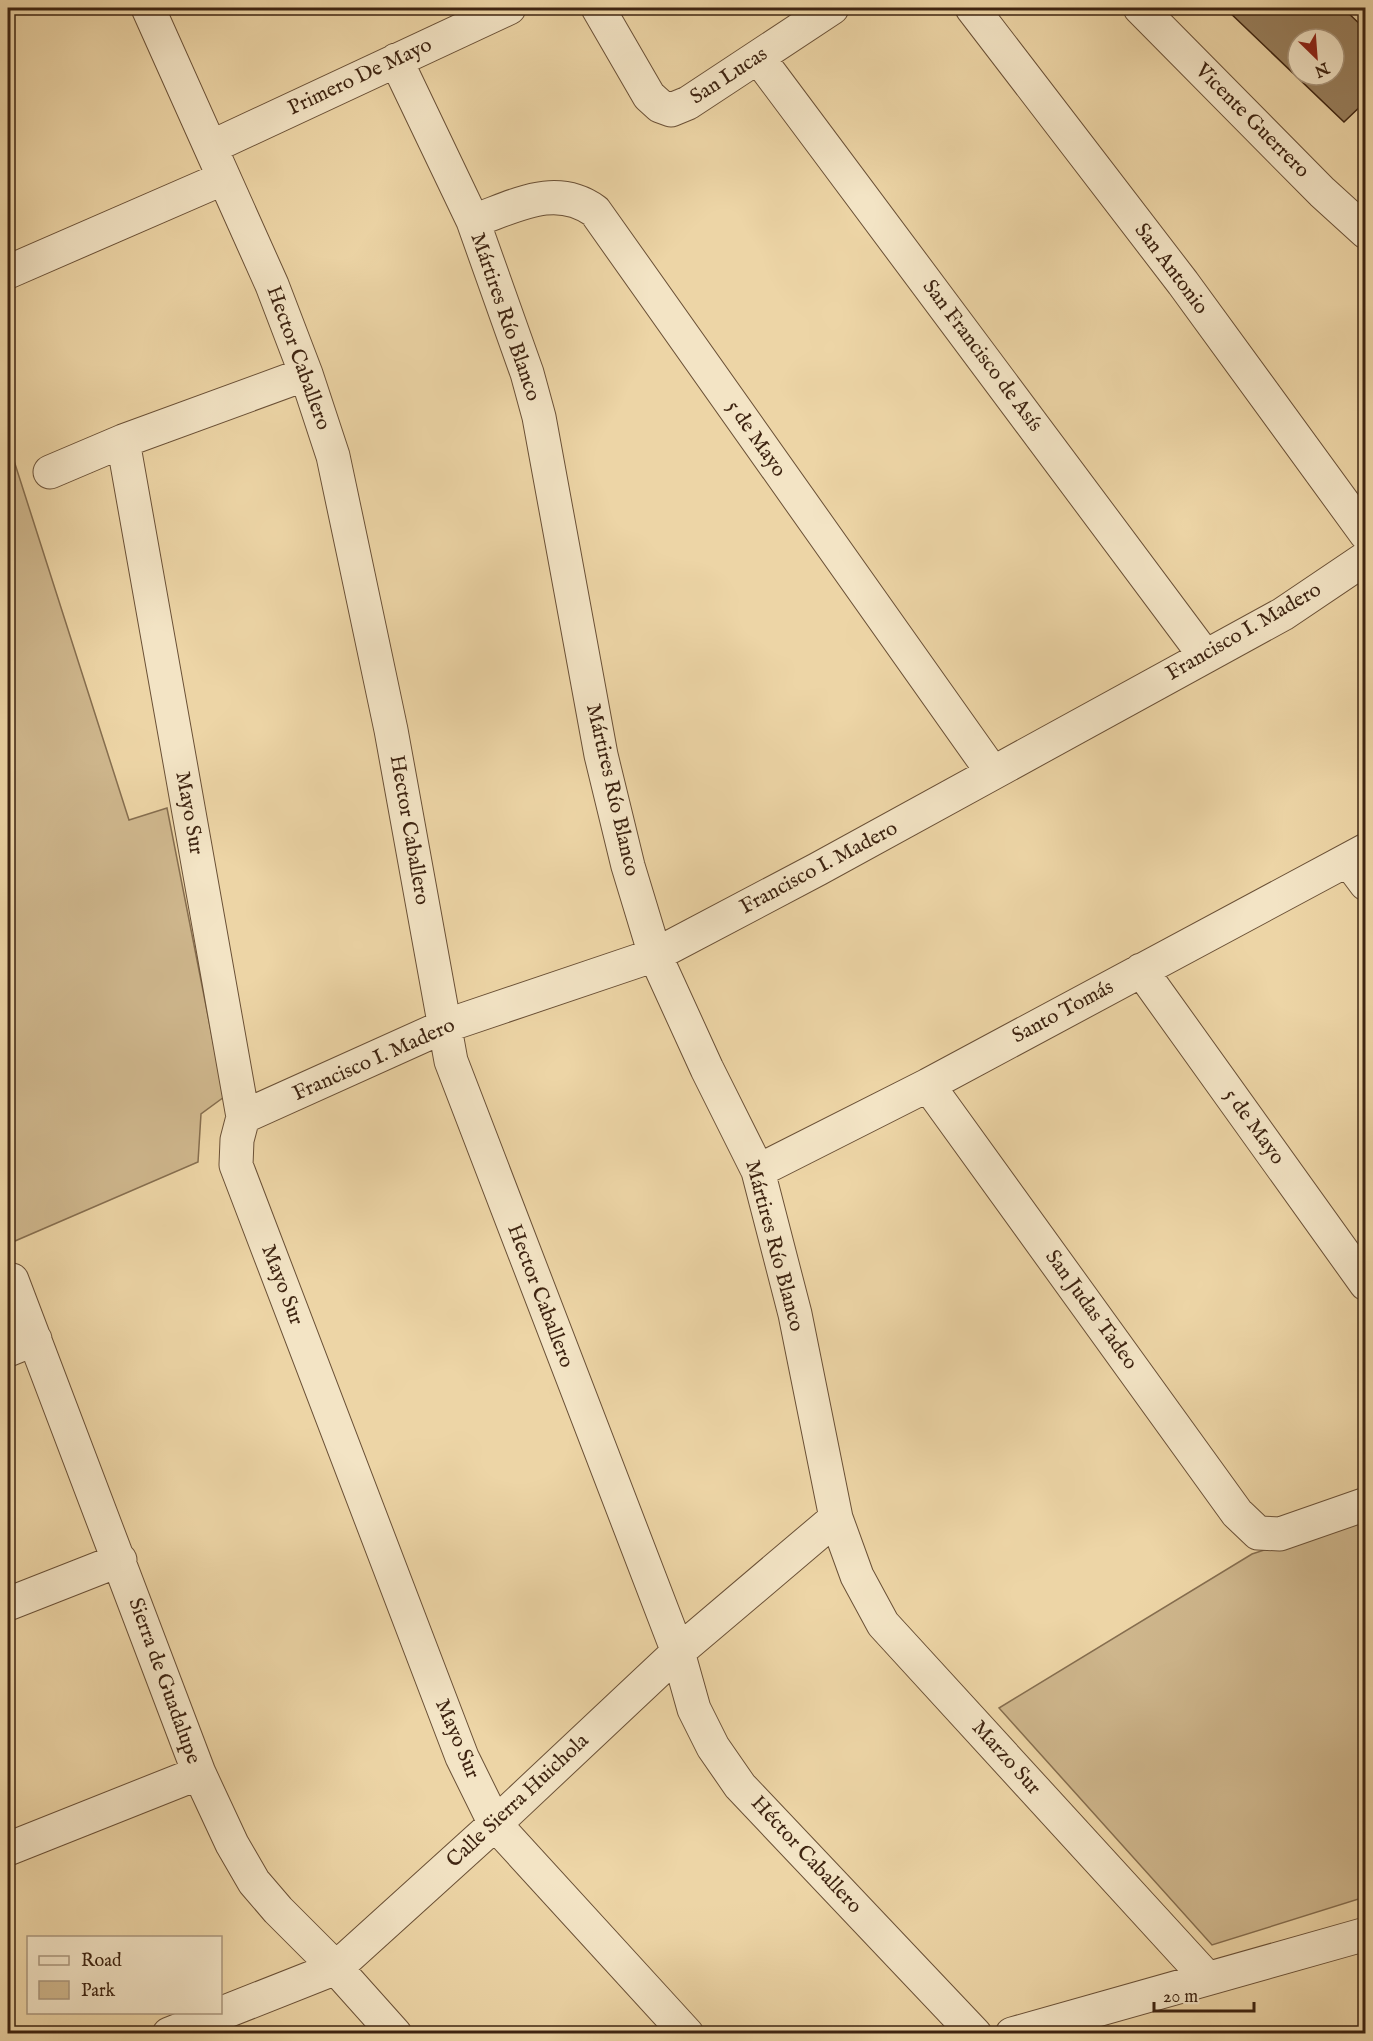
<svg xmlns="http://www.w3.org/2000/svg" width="1373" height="2041" viewBox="0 0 1373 2041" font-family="'IM FELL English',serif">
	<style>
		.green { fill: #cfb78d; stroke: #866e4f; stroke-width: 1.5 }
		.building { fill: #99805e; stroke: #3e2411; stroke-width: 1.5; fill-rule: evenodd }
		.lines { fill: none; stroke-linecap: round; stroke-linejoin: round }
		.street-casing { stroke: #6a5036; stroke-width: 35 }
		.street { stroke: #f3e4c5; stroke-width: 33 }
		.labels { text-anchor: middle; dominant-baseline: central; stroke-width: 5; stroke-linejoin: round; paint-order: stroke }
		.street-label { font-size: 21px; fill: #3e2411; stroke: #f3e4c5 }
	</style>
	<rect width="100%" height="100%" fill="#edd5a6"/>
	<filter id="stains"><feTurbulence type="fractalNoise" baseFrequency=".00333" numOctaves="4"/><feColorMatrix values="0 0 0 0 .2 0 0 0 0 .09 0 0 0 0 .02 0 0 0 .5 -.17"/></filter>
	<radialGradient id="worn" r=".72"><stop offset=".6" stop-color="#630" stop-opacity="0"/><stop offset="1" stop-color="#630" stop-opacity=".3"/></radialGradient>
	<path class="green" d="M8,442L129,820L167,808L224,1097L201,1114L198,1162L8,1244Z
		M1365,1517V1897L1212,1945L999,1708L1252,1554Z"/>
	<path class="building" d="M1225,8H1343L1366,30V101L1344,122ZM1298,39H1334V75H1298Z"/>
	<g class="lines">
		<g class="street-casing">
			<path id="street" d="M148,8L272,285L306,374L333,456L391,730L451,1061L678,1652L694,1709L713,1747L740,1786L975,2034
				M598,8L649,96L660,106L671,110L688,103L832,8
				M972,8L1183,283L1366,534
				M1140,8L1322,192L1366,232
				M758,57L1205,656
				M396,60L473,221L527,373L539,417L601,755L628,866L655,955L707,1069L758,1171L795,1314L836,1518L857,1576L883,1624L1207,1978
				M211,147L509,8
				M473,221C514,207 555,182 595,211L993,773
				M8,272L224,178
				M123,441L243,1117L237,1140L236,1165L462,1757L495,1824L687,2034
				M50,472L123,441L306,374
				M1348,860L1366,884
				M1141,970L1366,1284
				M928,1085L1237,1513L1258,1533L1280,1534L1366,1504
				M243,1117L445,1026L655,955L818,869L1283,614L1366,558
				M758,1171L928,1085L1366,850
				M12,1280L199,1773L232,1844L254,1882L278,1910L336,1968L395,2034
				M8,1350L35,1339
				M8,1604L120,1560
				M8,1849L199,1773
				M169,2034L336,1968L495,1824L678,1652L836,1518
				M1012,2034L1366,1934"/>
		</g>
		<use href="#street" class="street"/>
	</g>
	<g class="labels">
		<g class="street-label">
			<text transform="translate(729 76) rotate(-33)">San Lucas</text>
			<text transform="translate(360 77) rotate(-25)">Primero De Mayo</text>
			<text transform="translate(1252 121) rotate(45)">Vicente Guerrero</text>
			<text transform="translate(1171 269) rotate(53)">San Antonio</text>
			<text transform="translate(505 317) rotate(71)">Mártires Río Blanco</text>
			<text transform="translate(982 356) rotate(53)">San Francisco de Asís</text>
			<text transform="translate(298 358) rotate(70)">Hector Caballero</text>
			<text transform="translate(756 439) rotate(55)">5 de Mayo</text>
			<text transform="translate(1244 632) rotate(-30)">Francisco I. Madero</text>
			<text transform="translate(612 790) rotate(77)">Mártires Río Blanco</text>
			<text transform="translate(189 813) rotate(80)">Mayo Sur</text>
			<text transform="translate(409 830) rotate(80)">Hector Caballero</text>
			<text transform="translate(819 868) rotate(-28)">Francisco I. Madero</text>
			<text transform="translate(1063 1012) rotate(-28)">Santo Tomás</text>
			<text transform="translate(374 1060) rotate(-24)">Francisco I. Madero</text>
			<text transform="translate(1254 1127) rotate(54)">5 de Mayo</text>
			<text transform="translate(774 1246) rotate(75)">Mártires Río Blanco</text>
			<text transform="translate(282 1285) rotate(69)">Mayo Sur</text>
			<text transform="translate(540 1296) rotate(69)">Hector Caballero</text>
			<text transform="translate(1091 1310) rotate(54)">San Judas Tadeo</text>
			<text transform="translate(164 1681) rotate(70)">Sierra de Guadalupe</text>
			<text transform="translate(457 1739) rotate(67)">Mayo Sur</text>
			<text transform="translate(1006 1758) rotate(48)">Marzo Sur</text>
			<text transform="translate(518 1801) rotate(-43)">Calle Sierra Huichola</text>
			<text transform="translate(806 1855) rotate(47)">Héctor Caballero</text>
		</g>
	</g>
	<rect width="1373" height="2041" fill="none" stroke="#edd5a6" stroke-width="30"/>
	<rect x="9" y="9" width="1355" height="2023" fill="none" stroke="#3e2411" stroke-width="3"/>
	<rect x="15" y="15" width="1343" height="2011" fill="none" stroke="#3e2411" stroke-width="1.5"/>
	<rect x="27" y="1936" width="195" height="78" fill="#f3e4c5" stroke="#ab977d" stroke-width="1.5"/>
	<rect x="39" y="1956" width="30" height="9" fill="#f3e4c5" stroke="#ab977d" stroke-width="1.5"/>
	<text x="81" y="1966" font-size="18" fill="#3e2411">Road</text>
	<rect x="39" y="1981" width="30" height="18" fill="#cfb78d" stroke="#ab977d" stroke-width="1.5"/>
	<text x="81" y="1996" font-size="18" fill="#3e2411">Park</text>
	<g transform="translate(1316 57) rotate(155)"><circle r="28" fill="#f3e4c5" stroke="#ab977d" stroke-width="1.5"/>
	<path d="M0-4.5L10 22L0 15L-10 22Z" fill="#8f2418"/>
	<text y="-9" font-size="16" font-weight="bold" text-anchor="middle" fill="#3e2411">N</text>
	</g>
	<path d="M1154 2002v9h100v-9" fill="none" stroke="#3e2411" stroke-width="3"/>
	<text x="1163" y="2002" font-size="18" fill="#3e2411" stroke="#f3e4c5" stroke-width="4.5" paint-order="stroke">20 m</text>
	<rect width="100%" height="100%" filter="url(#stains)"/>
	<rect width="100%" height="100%" fill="url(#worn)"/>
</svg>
